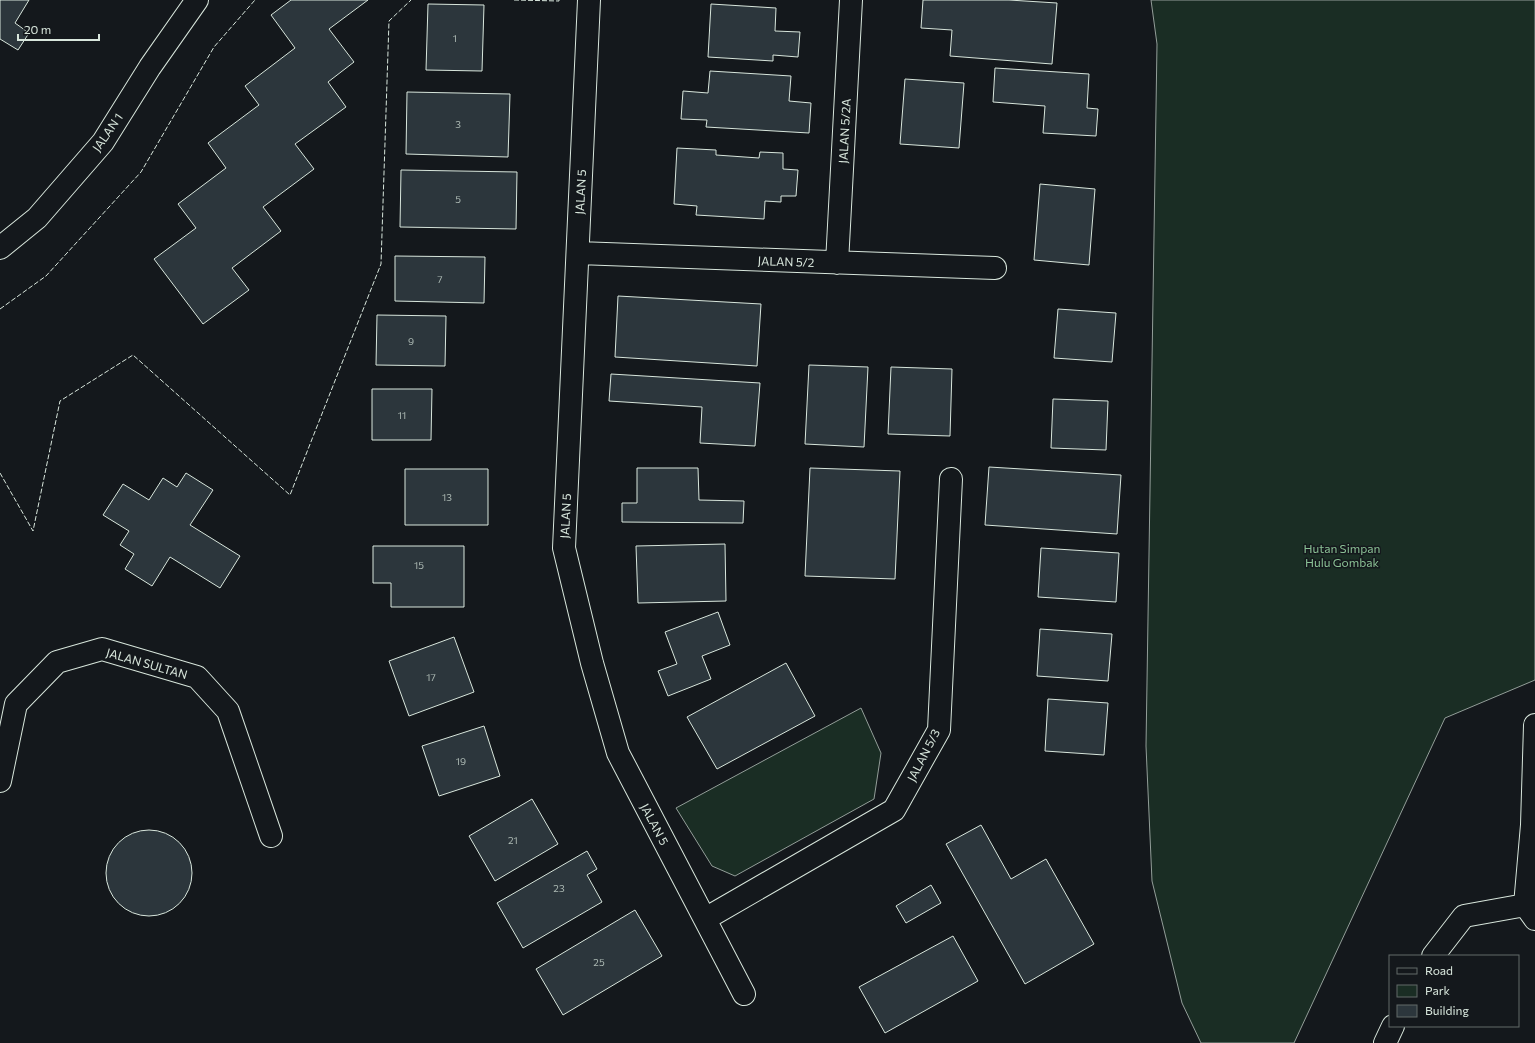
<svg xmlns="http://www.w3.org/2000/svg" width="1535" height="1043" viewBox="0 0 1535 1043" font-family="Commissioner,sans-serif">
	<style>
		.green { fill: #1a2d24; stroke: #939e99 }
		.building { fill: #2c363c; stroke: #d8e6dc }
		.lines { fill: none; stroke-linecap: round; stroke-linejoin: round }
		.minor-casing { stroke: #d8e6dc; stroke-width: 24 }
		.minor { stroke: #14181c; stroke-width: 22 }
		.fence { stroke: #d8e6dc; stroke-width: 1; stroke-dasharray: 5 2; stroke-linecap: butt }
		.labels { text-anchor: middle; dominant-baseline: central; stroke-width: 3; stroke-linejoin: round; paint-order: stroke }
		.number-label { font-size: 10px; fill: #adbab4 }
		.street-label { font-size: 12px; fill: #d8e6dc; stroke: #14181c }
		.park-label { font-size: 12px; fill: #8ac095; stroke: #14181c }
	</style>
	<rect width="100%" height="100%" fill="#14181c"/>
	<path class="green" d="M1151,0H1535V680L1445,718L1294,1043H1201L1182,1003L1152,881L1146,746L1157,44Z
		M861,708L881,753L874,799L735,876L712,866L676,808Z"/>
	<path class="building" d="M0,0H29L15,23L29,33L18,50L0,39Z
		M291,0H368L329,29L354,62L328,82L346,107L295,144L314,169L263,207L281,231L232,268L249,290L203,324L154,259L196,228L178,204L226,168L208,143L259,105L245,86L295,48L271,15Z
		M923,0H1009L1057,3L1052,64L950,56L952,30L921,28Z
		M428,4L484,5L482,71L426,70Z
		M711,4L776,8L775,31L800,32L798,57L773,55V61L708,57Z
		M995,68L1089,74L1087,108L1098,109L1096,136L1043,133L1045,106L993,102Z
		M710,71L791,76L789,101L811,103L809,133L706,127L707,120L681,119L683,91L708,93Z
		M905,79L964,83L959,148L900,144Z
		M407,92L510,94L508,157L406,154Z
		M677,148L716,150V155L759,158L760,152L783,153V169L798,170L796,196H781V202L765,201L764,219L696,215L697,206L674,204Z
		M401,170L517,172L516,229L400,227Z
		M1040,184L1095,189L1089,265L1034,260Z
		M395,256L485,257L484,303L395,301Z
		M618,296L761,304L757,366L615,357Z
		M1058,309L1116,313L1112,362L1054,358Z
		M377,315L446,316L445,366L376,365Z
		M809,365L868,367L864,447L805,444Z
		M891,367L952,369L950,436L888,434Z
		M611,374L760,383L755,446L700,443L702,407L609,401Z
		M372,389H432L431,440H372Z
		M1053,399L1108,401L1106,450L1051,448Z
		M989,467L1121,475L1117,534L985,525Z
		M637,468H698L699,500L744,501L743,523L622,522V503H637Z
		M810,468L900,471L895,579L805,576Z
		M405,469H488V525H405Z
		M186,473L213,490L190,525L240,556L220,588L170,557L152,586L125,569L134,554L120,545L129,531L103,515L123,484L149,500L163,478L177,487Z
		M725,544L726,601L638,603L636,546Z
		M373,546H464V607H391V583H373Z
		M1041,548L1119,553L1116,602L1038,597Z
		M718,612L730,645L702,656L711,679L668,696L658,671L677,664L665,632Z
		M1040,629L1112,634L1108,681L1037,676Z
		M454,637L474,692L409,716L389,661Z
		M786,663L815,716L717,769L687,717Z
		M1048,699L1108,703L1104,755L1045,751Z
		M484,726L500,776L439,796L422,746Z
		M532,799L558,844L495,881L469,836Z
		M981,825L1011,879L1046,859L1094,944L1025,984L946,844Z
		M106 873a43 43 0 1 1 86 0a43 43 0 1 1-86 0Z
		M587,851L597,869L587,875L602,902L523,948L497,903Z
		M931,885L941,903L906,923L896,906Z
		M635,910L662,956L563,1015L536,969Z
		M953,936L978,981L885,1033L859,987Z"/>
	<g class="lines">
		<g class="minor-casing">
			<path id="minor" d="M589,0L564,548L592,663L618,753L744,994
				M0,248L37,218L103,142L150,67L197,0
				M578,253L995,268
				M837,263L851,0
				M1535,725L1532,825L1525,905L1535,919
				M0,781L16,704L57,662L102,649L197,677L228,711L271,836
				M705,919L894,810L939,730L951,479
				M1433,956L1464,916L1525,905
				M1385,1043L1393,1026"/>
		</g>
		<use href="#minor" class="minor"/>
		<path class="fence" d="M514,0L559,1V0
			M0,309L46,276L141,172L214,47L255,0
			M0,473L33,531L60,401L133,355L290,495L381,264L389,21L411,0"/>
	</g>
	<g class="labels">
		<g class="number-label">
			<text x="455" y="38">1</text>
			<text x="458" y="124">3</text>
			<text x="458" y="199">5</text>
			<text x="440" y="279">7</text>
			<text x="411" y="341">9</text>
			<text x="402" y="415">11</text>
			<text x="447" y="497">13</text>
			<text x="419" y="565">15</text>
			<text x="431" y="677">17</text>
			<text x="461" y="761">19</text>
			<text x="513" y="840">21</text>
			<text x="559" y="888">23</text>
			<text x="599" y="962">25</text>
		</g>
		<g class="street-label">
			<text transform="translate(844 131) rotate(-87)">JALAN 5/2A</text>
			<text transform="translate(107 132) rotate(-55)">JALAN 1</text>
			<text transform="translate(580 192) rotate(-87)">JALAN 5</text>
			<text transform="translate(786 261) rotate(2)">JALAN 5/2</text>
			<text transform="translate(565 516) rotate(-87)">JALAN 5</text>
			<text transform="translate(147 663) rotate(16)">JALAN SULTAN</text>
			<text transform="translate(923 755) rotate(-63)">JALAN 5/3</text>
			<text transform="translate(655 824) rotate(62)">JALAN 5</text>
		</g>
		<g class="park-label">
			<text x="1342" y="548">Hutan Simpan<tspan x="1342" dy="14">Hulu Gombak</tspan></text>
		</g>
	</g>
	<rect x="1389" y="955" width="130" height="72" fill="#14181c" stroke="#626a69"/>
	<rect x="1397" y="968" width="20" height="6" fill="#14181c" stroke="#626a69"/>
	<text x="1425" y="975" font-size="12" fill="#d8e6dc">Road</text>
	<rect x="1397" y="985" width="20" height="12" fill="#1a2d24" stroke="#626a69"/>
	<text x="1425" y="995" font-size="12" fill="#d8e6dc">Park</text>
	<rect x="1397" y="1005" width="20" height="12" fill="#2c363c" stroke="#626a69"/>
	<text x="1425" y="1015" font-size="12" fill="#d8e6dc">Building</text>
	<path d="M18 34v6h81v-6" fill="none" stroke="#d8e6dc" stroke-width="2"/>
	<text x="24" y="34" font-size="12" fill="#d8e6dc" stroke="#14181c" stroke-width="3" paint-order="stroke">20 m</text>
</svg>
